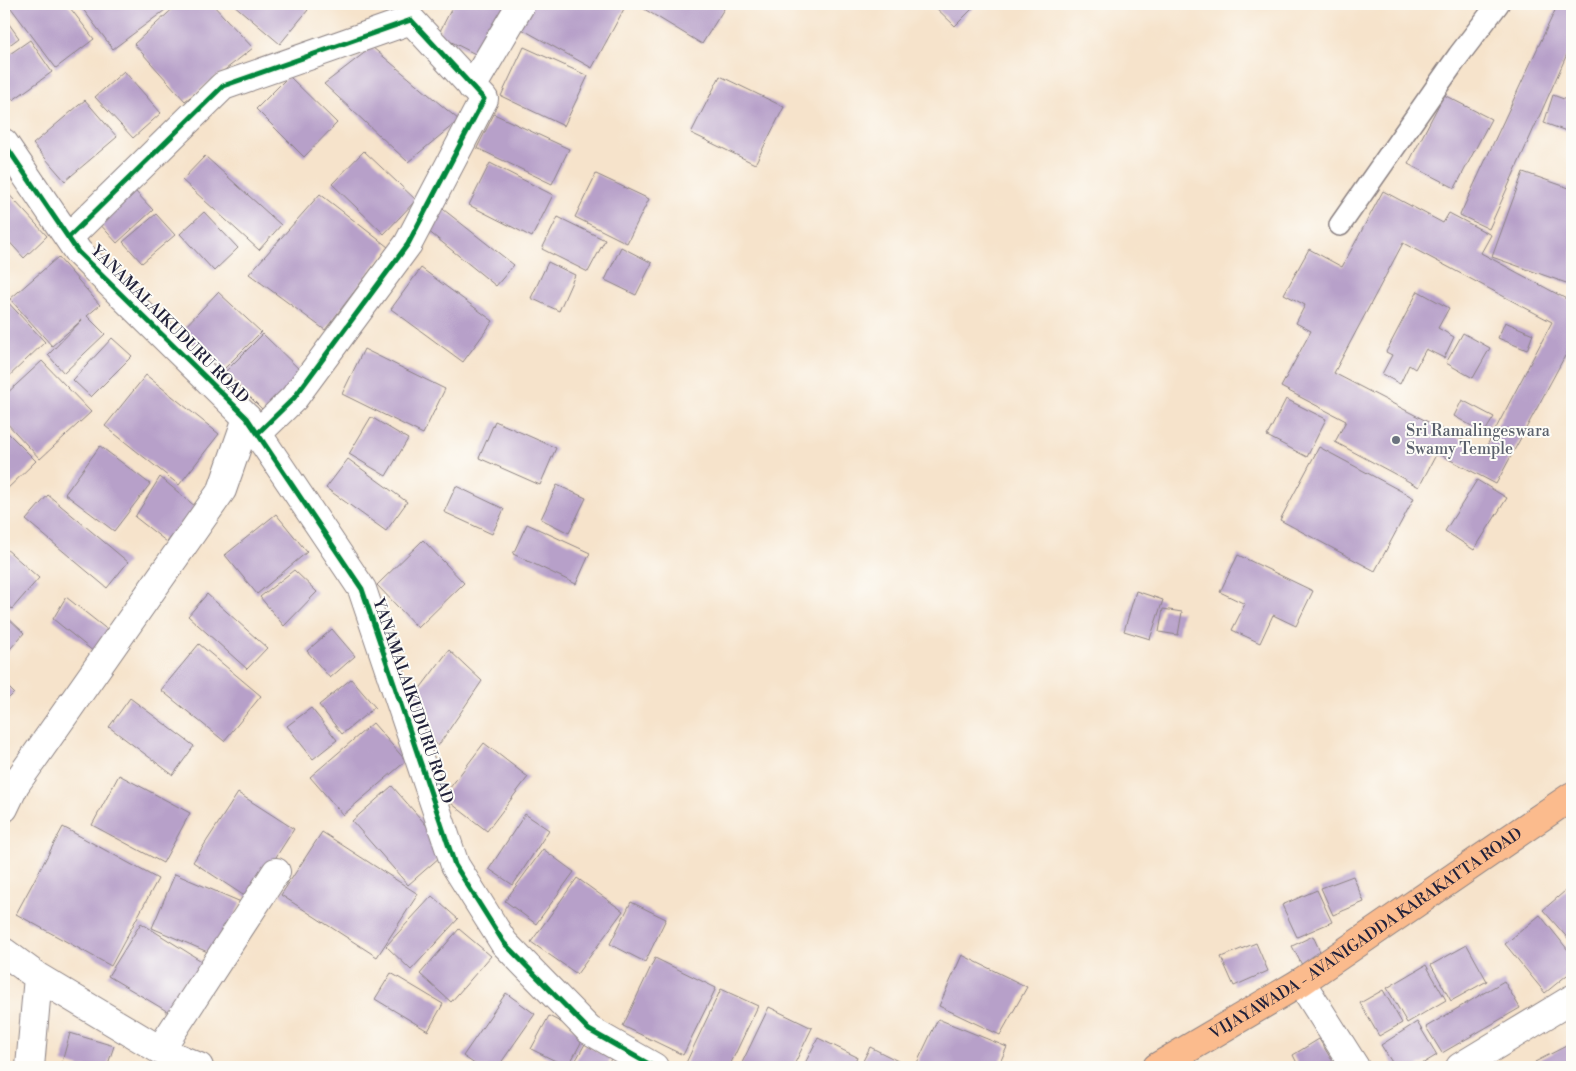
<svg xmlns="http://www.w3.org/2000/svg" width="1576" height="1071" viewBox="0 0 1576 1071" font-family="'Libre Bodoni',serif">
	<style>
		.building { fill: #b7a0c9; fill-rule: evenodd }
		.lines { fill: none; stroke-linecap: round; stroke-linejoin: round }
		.service-casing { stroke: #8c8283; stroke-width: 24 }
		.minor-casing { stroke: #8c8283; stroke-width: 30 }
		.tertiary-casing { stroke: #8c8283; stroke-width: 30 }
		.primary-casing { stroke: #8c8283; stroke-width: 30 }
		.service { stroke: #fff; stroke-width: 21 }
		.minor { stroke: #fff; stroke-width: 28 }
		.tertiary { stroke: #fff; stroke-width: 28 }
		.primary { stroke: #fbbb8d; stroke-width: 28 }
		.cycleway-casing { stroke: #fdfcf7; stroke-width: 8 }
		.cycleway { stroke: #00873e; stroke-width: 5 }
		.worship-dot { fill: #6b7280; stroke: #fdfcf7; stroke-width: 2 }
		.labels { text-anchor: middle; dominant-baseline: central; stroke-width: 4; stroke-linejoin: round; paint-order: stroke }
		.street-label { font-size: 16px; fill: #22223b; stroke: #fdfcf7 }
		.worship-label { font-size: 16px; fill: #5b616d; stroke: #fdfcf7; text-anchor: start }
	</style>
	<rect width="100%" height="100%" fill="#fdfcf7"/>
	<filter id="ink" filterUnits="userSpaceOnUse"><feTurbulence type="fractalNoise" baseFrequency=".02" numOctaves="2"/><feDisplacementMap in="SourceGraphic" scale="10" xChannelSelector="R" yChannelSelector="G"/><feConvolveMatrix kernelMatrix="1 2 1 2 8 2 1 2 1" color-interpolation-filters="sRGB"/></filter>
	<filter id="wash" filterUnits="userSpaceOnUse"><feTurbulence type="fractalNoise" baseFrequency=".0096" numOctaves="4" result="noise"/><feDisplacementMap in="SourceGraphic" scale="20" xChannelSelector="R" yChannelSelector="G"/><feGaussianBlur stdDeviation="1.12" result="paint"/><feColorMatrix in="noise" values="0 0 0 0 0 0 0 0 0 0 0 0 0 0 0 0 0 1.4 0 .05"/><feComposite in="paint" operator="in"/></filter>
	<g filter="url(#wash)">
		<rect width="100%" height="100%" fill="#f6e3cb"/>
		<g id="blocks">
			<path class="building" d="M8,4H67L94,39L56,68Z
				M79,4H173L113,49Z
				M178,4H212L253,48L185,101L134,44Z
				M233,4H301L308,10L280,44Z
				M454,4H513L485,59L438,35Z
				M530,4H620L625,7L592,68L518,27Z
				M636,4H727L702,44Z
				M932,4H977L955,26Z
				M1558,4H1572V43L1489,229L1460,215Z
				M4,17L19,38L4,49Z
				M30,40L52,72L13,100L4,87V58Z
				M372,47L459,120L408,162L324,84Z
				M524,47L588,76L564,126L501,96Z
				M124,71L161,113L133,138L95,97Z
				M289,76L337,123L304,157L256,109Z
				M720,76L784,107L755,164L691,133Z
				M1444,95L1491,119L1455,188L1408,164Z
				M1553,95L1572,102V133L1544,123Z
				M85,100L117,137L65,181L33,144Z
				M494,114L569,149L552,184L477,148Z
				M364,151L416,200L384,234L332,184Z
				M205,156L281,225L259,250L182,180Z
				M490,163L553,195L532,237L469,205Z
				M1523,172L1572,189V285L1492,257Z
				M596,174L649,199L627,243L575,217Z
				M4,189L47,236L24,258L4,236Z
				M134,190L153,210L117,243L98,222Z
				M1383,191L1443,223L1449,213L1491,235L1481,253L1572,302V343L1496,484L1437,453L1419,487L1335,442L1346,421L1281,387L1311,331L1296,323L1305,305L1284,294L1309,249L1342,267ZM1403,243L1552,322L1484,451L1334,373Z
				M320,194L388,247L325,330L249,274Z
				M439,206L514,265L496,286L422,226Z
				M204,212L238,248L214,271L180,234Z
				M156,214L175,235L142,263L123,242Z
				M558,217L605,240L588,272L542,249Z
				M621,247L652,263L636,295L605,280Z
				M58,257L100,305L87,316L105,334L64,373L48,355L83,319L52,346L10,299Z
				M548,262L575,275L559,311L531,298Z
				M421,268L493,321L463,362L391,309Z
				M1418,291L1449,308L1438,328L1454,337L1444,358L1426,349L1415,369L1409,365L1400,384L1382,374L1392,355L1386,352Z
				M218,292L261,332L223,370L181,331Z
				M4,298L45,342L5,380L4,379Z
				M1505,322L1533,334L1527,350L1498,338Z
				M1463,333L1490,348L1473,378L1446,363Z
				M263,334L305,375L266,413L225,372Z
				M112,338L132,356L91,397L73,380Z
				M364,349L445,389L423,434L342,394Z
				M42,361L91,412L40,459L4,420V396Z
				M146,375L219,434L179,485L105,426Z
				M1286,399L1326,419L1307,457L1267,436Z
				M1462,400L1494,417L1484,433L1454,416Z
				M371,417L408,439L386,476L349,454Z
				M495,421L556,448L540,485L479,458Z
				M4,429L36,461L4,492Z
				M100,446L150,484L114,531L65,494Z
				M1319,447L1414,498L1375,571L1280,520Z
				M348,459L407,502L386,531L326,488Z
				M160,477L196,507L167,542L135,517Z
				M1477,480L1507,498L1474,550L1445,531Z
				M557,485L586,498L569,533L541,519Z
				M456,486L504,509L492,534L444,512Z
				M48,495L128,562L107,588L26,520Z
				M276,514L307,552L257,594L225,555Z
				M527,524L590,553L576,584L513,554Z
				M423,540L464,583L418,628L377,585Z
				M4,547L39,578L12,609L4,601Z
				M1238,555L1313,591L1296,626L1273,615L1260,643L1232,630L1245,604L1220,592Z
				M294,570L317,592L284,626L260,597Z
				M1136,591L1163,600L1150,639L1124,631Z
				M207,594L267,648L247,669L188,616Z
				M66,597L109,631L94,652L53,619Z
				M1163,609L1182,612L1178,635L1159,632Z
				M4,614L24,633L4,656Z
				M332,629L355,656L330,678L307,651Z
				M199,644L261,696L224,741L161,690Z
				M449,650L482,681L438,746L406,707Z
				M351,679L375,707L342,734L319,705Z
				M4,683L14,693L4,703Z
				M130,698L194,746L173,775L109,727Z
				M311,708L337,740L313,759L287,726Z
				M373,723L406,761L343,815L310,777Z
				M484,743L528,777L487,831L443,797Z
				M119,775L190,813L163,863L92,825Z
				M392,786L448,850L408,885L352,821Z
				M238,793L294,829L249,899L193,862Z
				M525,814L549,830L513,885L489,869Z
				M63,827L158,879L111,966L16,914Z
				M322,832L418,894L377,957L281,895Z
				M543,849L574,872L536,924L505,901Z
				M175,874L241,902L217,956L152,928Z
				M1353,876L1364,902L1333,915L1321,888Z
				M577,878L623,911L577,974L531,942Z
				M1572,885V943L1543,910Z
				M1317,890L1332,922L1297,937L1282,905Z
				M432,896L458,919L411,970L386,946Z
				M631,902L666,919L645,962L610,944Z
				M1540,915L1572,955V971L1545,993L1505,944Z
				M141,923L211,967L180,1019L108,976Z
				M459,929L491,956L451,1002L420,974Z
				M1313,936L1322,956L1302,965L1292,946Z
				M1256,943L1268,971L1234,986L1221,957Z
				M1467,945L1487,981L1451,1001L1431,965Z
				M962,955L1027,987L1000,1035L939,1006Z
				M655,958L716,988L683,1055L623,1026Z
				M1426,965L1446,1000L1407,1023L1387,988Z
				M391,973L443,1004L428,1031L375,999Z
				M1504,981L1520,1008L1442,1053L1426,1027Z
				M721,989L758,1006L729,1067H690L685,1065Z
				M1383,990L1402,1023L1379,1036L1360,1003Z
				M506,993L535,1014L498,1067H479L463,1056Z
				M769,1007L812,1028L793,1067H740Z
				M549,1016L585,1035L568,1067L531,1049Z
				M938,1019L1007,1047L998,1067H915Z
				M1417,1022L1437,1055L1417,1067H1395L1381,1045Z
				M70,1033L114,1046L107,1067H80L62,1062Z
				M818,1038L857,1057L852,1067H803Z
				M1319,1039L1336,1067H1299L1293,1055Z
				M1572,1043V1067H1537L1535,1062Z
				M585,1044L611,1059L606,1067H572Z
				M870,1047L910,1067H860Z"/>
		</g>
	</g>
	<g filter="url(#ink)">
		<use href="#blocks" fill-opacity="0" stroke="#8c8283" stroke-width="1"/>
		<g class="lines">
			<g class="service-casing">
				<path id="service" d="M1340,225L1459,55L1498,4"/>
			</g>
			<g class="minor-casing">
				<path id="minor" d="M472,87L521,4
					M69,237L223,86L411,20L484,99L408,244L294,398L258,433
					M4,808L15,785L222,490L247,418
					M4,952L38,977
					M1301,982L1355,1067
					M160,1050L276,872
					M30,1067L38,977L160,1050L199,1067
					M1460,1067L1572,999"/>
			</g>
			<g class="tertiary-casing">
				<path id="tertiary" d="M4,143L78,252L247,418L362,589L455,865L504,943L589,1030L654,1067"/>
			</g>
			<g class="primary-casing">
				<g id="primary">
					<path id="s1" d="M1157,1067L1301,982L1572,796"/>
				</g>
			</g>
			<use href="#service" class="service"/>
			<use href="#minor" class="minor"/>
			<use href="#tertiary" class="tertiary"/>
			<use href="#primary" class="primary"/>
			<g class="cycleway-casing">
				<path id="cycleway" d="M4,143L78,252L247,418L362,589L455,865L504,943L589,1030L654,1067
					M69,237L223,86L411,20L484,99L408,244L294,398L258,433"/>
			</g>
			<use href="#cycleway" class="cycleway"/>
		</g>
	</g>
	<circle class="worship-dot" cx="1396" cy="440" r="5"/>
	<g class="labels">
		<g class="street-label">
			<text transform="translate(170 324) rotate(45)">YANAMALAIKUDURU ROAD</text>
			<text transform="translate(413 701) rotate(71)">YANAMALAIKUDURU ROAD</text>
			<text stroke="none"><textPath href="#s1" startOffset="248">VIJAYAWADA - AVANIGADDA KARAKATTA ROAD</textPath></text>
		</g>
		<g class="worship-label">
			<text x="1406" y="431">Sri Ramalingeswara<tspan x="1406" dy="18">Swamy Temple</tspan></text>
		</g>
	</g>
	<rect width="1576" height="1071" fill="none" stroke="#fdfcf7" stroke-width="20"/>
</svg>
